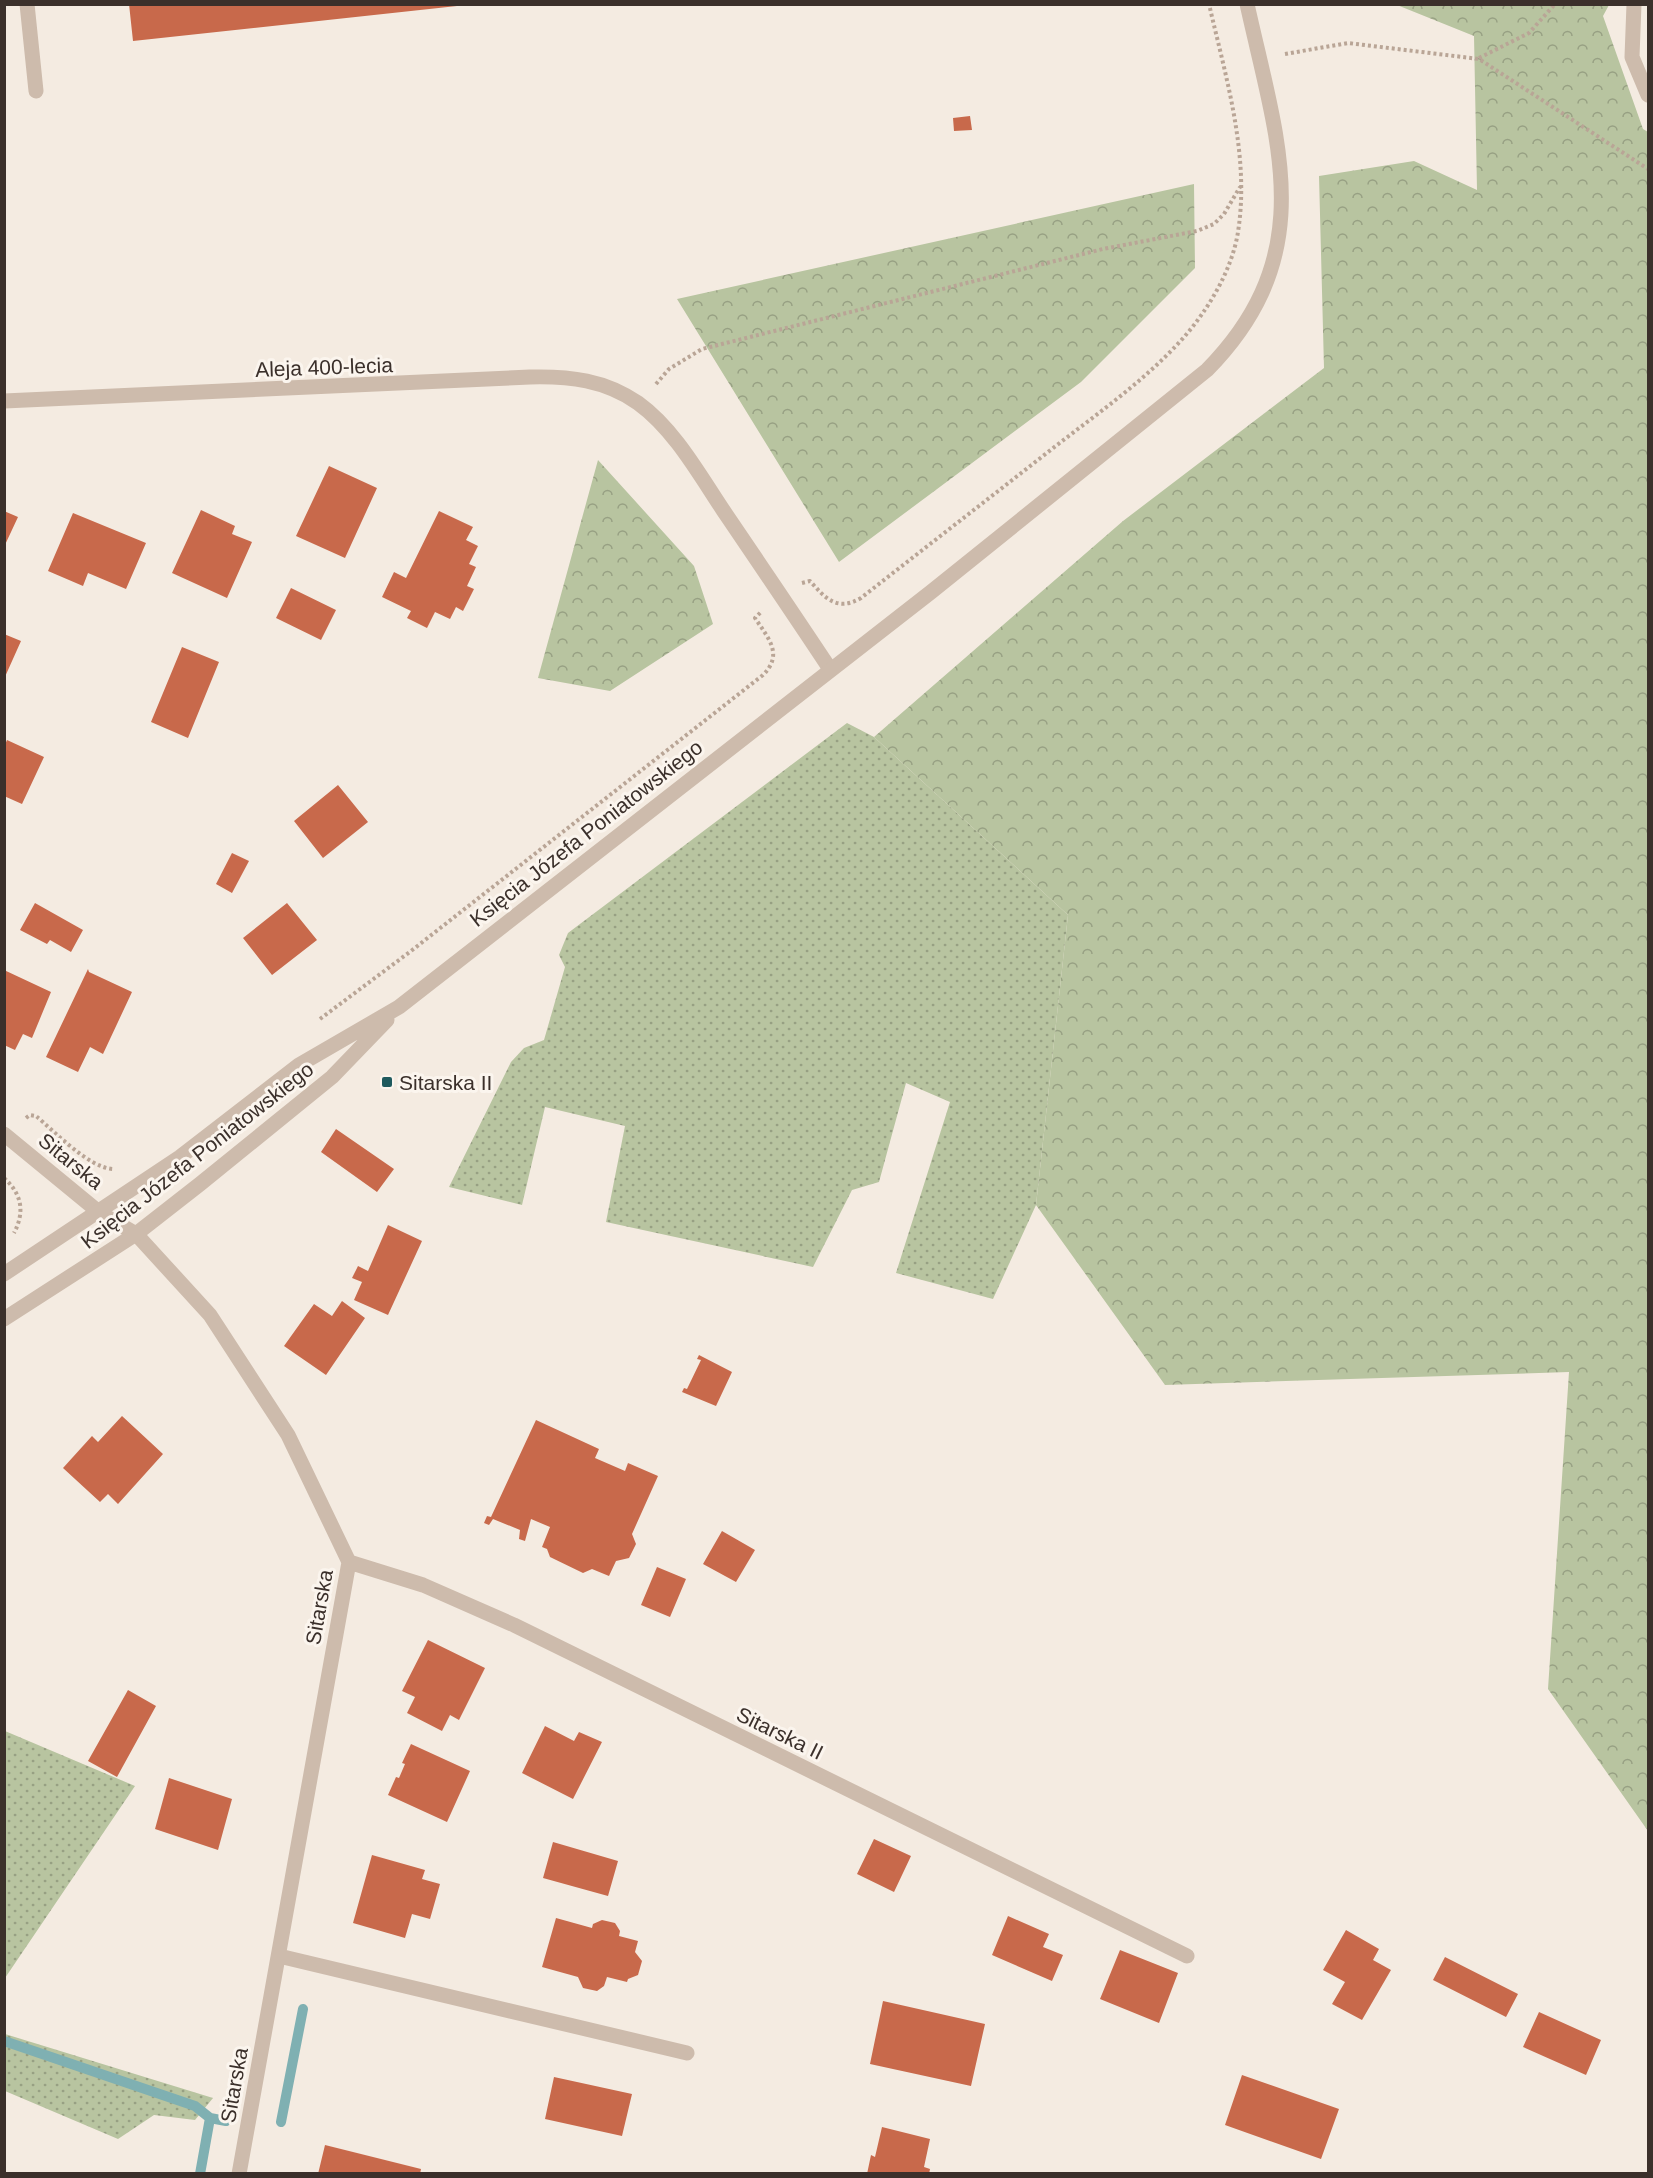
<svg xmlns="http://www.w3.org/2000/svg" width="1653" height="2178" viewBox="0 0 1653 2178" font-family="Arial,sans-serif">
	<style>
		.grass { fill: url(#grass-dots) }
		.forest { fill: url(#forest-crowns) }
		.lines { fill: none; stroke-linecap: round; stroke-linejoin: round }
		.stream { stroke: #7fb0b2; stroke-width: 10 }
		.building { fill: #c8694b }
		.path { stroke: #b9a596; stroke-width: 4; stroke-dasharray: 3 3; stroke-linecap: butt }
		.service { stroke: #cdbbac; stroke-width: 15 }
		.minor { stroke: #cdbbac; stroke-width: 15 }
		.tertiary { stroke: #cdbbac; stroke-width: 15 }
		.poi-dot { fill: #1f5a5e; stroke: #fbf5ee; stroke-width: 2 }
		.labels { text-anchor: middle; dominant-baseline: central; stroke-width: 6; stroke-linejoin: round; paint-order: stroke }
		.street-label { font-size: 21px; fill: #3b302b; stroke: #fbf5ee }
		.poi-label { font-size: 21px; fill: #3b302b; stroke: #fbf5ee; text-anchor: start }
	</style>
	<defs>
		<pattern id="grass-dots" width="8" height="8" patternUnits="userSpaceOnUse" patternTransform="scale(1.5)"><rect width="8" height="8" fill="#b8c4a0"/><path d="M2 2h.1M6 6h.1" fill="none" stroke="#97a083" stroke-width="1.8" stroke-linecap="round"/></pattern>
		<pattern id="forest-crowns" width="20" height="18" patternUnits="userSpaceOnUse" patternTransform="scale(1.5)"><rect width="20" height="18" fill="#b8c4a0"/><path d="M2 6a3 3 0 1 1 6 0M12 15a3 3 0 1 1 6 0" fill="none" stroke="#97a083"/></pattern>
	</defs>
	<rect width="100%" height="100%" fill="#f4ebe1"/>
	<path class="grass" d="M847,723L874,737L1068,915L1036,1205L993,1299L896,1273L950,1102L906,1083L879,1182L852,1190L813,1267L606,1222L625,1126L545,1107L522,1205L449,1187L511,1062L524,1048L544,1040L565,967L559,955L568,933Z
		M5,1731L135,1786L5,1978Z
		M4,2034H5L213,2098L195,2120L154,2115L118,2139L5,2091Z"/>
	<path class="forest" d="M1397,5H1609L1603,16L1643,129L1648,132V1831L1548,1689L1569,1372L1165,1385L1036,1205L1068,915L874,737L1123,521L1324,368L1319,176L1414,161L1477,190L1474,36Z
		M1194,184L1195,268L1081,382L839,562L677,299Z
		M598,460L694,566L713,624L610,691L538,678Z"/>
	<g class="lines">
		<path class="stream" d="M4,2041L195,2106L210,2118L200,2174
			M210,2118L226,2121
			M281,2122L303,2009"/>
	</g>
	<path class="building" d="M129,4H457V6L133,41Z
		M970,116L972,130L954,131L953,118Z
		M329,466L377,488L345,558L296,536Z
		M201,510L235,526L232,534L252,542L227,598L172,573Z
		M4,511L18,517L4,547Z
		M439,511L473,527L466,540L478,546L469,564L476,567L467,586L474,589L463,611L456,607L450,619L435,612L427,628L407,618L411,611L382,597L394,572L406,578Z
		M73,513L146,543L126,589L88,573L83,586L48,571Z
		M291,588L336,610L321,640L276,618Z
		M4,634L21,641L4,679Z
		M182,647L219,662L188,738L151,722Z
		M7,740L44,757L22,804L4,796V747Z
		M338,785L368,822L323,858L294,821Z
		M232,853L249,861L232,893L216,884Z
		M35,903L83,930L71,952L50,940L47,944L20,930Z
		M287,903L317,940L272,975L243,938Z
		M88,969L89,972L132,992L103,1054L90,1047L78,1072L46,1057Z
		M4,970L51,992L32,1038L23,1034L15,1050L4,1045Z
		M336,1129L394,1169L377,1192L321,1152Z
		M388,1225L422,1241L388,1315L354,1300L362,1282L352,1278L358,1266L368,1271Z
		M342,1301L365,1318L326,1375L284,1346L314,1304L332,1316Z
		M699,1355L732,1372L716,1406L682,1392L684,1388L687,1389L701,1360L697,1359Z
		M122,1416L163,1454L118,1504L108,1494L100,1502L63,1468L92,1436L98,1442Z
		M536,1420L599,1449L595,1458L625,1471L628,1463L658,1476L632,1534L636,1544L629,1558L616,1561L609,1576L592,1569L583,1573L550,1557L547,1549L542,1547L550,1527L531,1519L525,1541L519,1539L520,1530L493,1519L489,1525L484,1523L487,1516L491,1517Z
		M722,1531L755,1550L736,1582L703,1564Z
		M657,1567L686,1579L670,1617L641,1605Z
		M428,1640L485,1668L459,1720L450,1715L442,1731L407,1713L415,1697L402,1691Z
		M128,1690L156,1706L117,1777L88,1761Z
		M545,1726L574,1741L579,1732L602,1742L573,1799L522,1773Z
		M411,1744L470,1771L447,1822L388,1795L396,1777L399,1778L405,1764L402,1763Z
		M169,1778L232,1799L218,1850L155,1829Z
		M874,1839L911,1856L894,1892L857,1874Z
		M553,1842L618,1861L608,1896L543,1878Z
		M372,1855L425,1870L422,1879L440,1884L430,1919L412,1914L405,1938L353,1923Z
		M1008,1916L1049,1934L1043,1947L1063,1955L1052,1981L992,1955Z
		M556,1918L592,1928L593,1924L602,1920L615,1923L620,1931L619,1936L638,1941L635,1952L642,1961L638,1975L628,1979L627,1982L607,1977L604,1986L597,1991L583,1988L578,1977L542,1967Z
		M1346,1930L1379,1949L1373,1960L1391,1970L1362,2020L1332,2004L1345,1982L1323,1970Z
		M1120,1950L1178,1973L1159,2023L1100,1999Z
		M1445,1957L1518,1994L1506,2017L1433,1980Z
		M883,2001L985,2024L971,2086L870,2064Z
		M1539,2012L1601,2040L1586,2075L1523,2047Z
		M1242,2075L1339,2109L1321,2159L1225,2125Z
		M554,2077L632,2094L622,2136L545,2119Z
		M882,2127L930,2139L924,2167L930,2169L929,2174H867L871,2155L875,2157Z
		M325,2145L421,2169L420,2174H318Z"/>
	<g class="lines">
		<path class="path" d="M1285,54L1348,43L1479,59L1648,169
			M1479,58L1529,33L1555,4
			M656,384L669,369L702,349L1103,249L1197,231L1214,224L1224,214L1240,187
			M802,583L810,581C825,598 837,612 861,598C926,547 992,496 1057,445C1101,411 1148,378 1185,336C1209,308 1232,270 1238,232C1250,156 1226,78 1209,4
			M320,1019L411,951L763,675C784,654 768,638 755,618L762,611
			M26,1118L30,1115L36,1116C54,1131 89,1168 113,1169
			M4,1178C22,1194 25,1212 14,1233"/>
		<path class="service" d="M27,4L36,91"/>
		<path class="minor" d="M1634,4L1632,57L1648,95
			M4,401L530,377C570,376 605,380 638,403C674,429 699,474 723,510C759,563 795,616 830,669
			M4,1134L100,1213L136,1234L210,1315L288,1435L349,1562L239,2174
			M349,1562L423,1585L514,1625L1187,1956
			M279,1956L687,2053"/>
		<path class="tertiary" d="M4,1274L180,1157L299,1065L399,1007L931,592L1207,370C1321,254 1278,144 1247,4
			M4,1319L136,1234L200,1184L332,1077L387,1020"/>
	</g>
	<rect class="poi-dot" x="381" y="1076" width="12" height="12" rx="3"/>
	<g class="labels">
		<g class="street-label">
			<text transform="translate(324 367) rotate(-2)">Aleja 400-lecia</text>
			<text transform="translate(586 833) rotate(-38)">Księcia Józefa Poniatowskiego</text>
			<text transform="translate(197 1155) rotate(-38)">Księcia Józefa Poniatowskiego</text>
			<text transform="translate(71 1161) rotate(39)">Sitarska</text>
			<text transform="translate(319 1607) rotate(-80)">Sitarska</text>
			<text transform="translate(780 1733) rotate(26)">Sitarska II</text>
			<text transform="translate(234 2085) rotate(-80)">Sitarska</text>
		</g>
		<g class="poi-label">
			<text x="399" y="1082">Sitarska II</text>
		</g>
	</g>
	<rect width="1653" height="2178" fill="none" stroke="#3b302b" stroke-width="12"/>
</svg>
